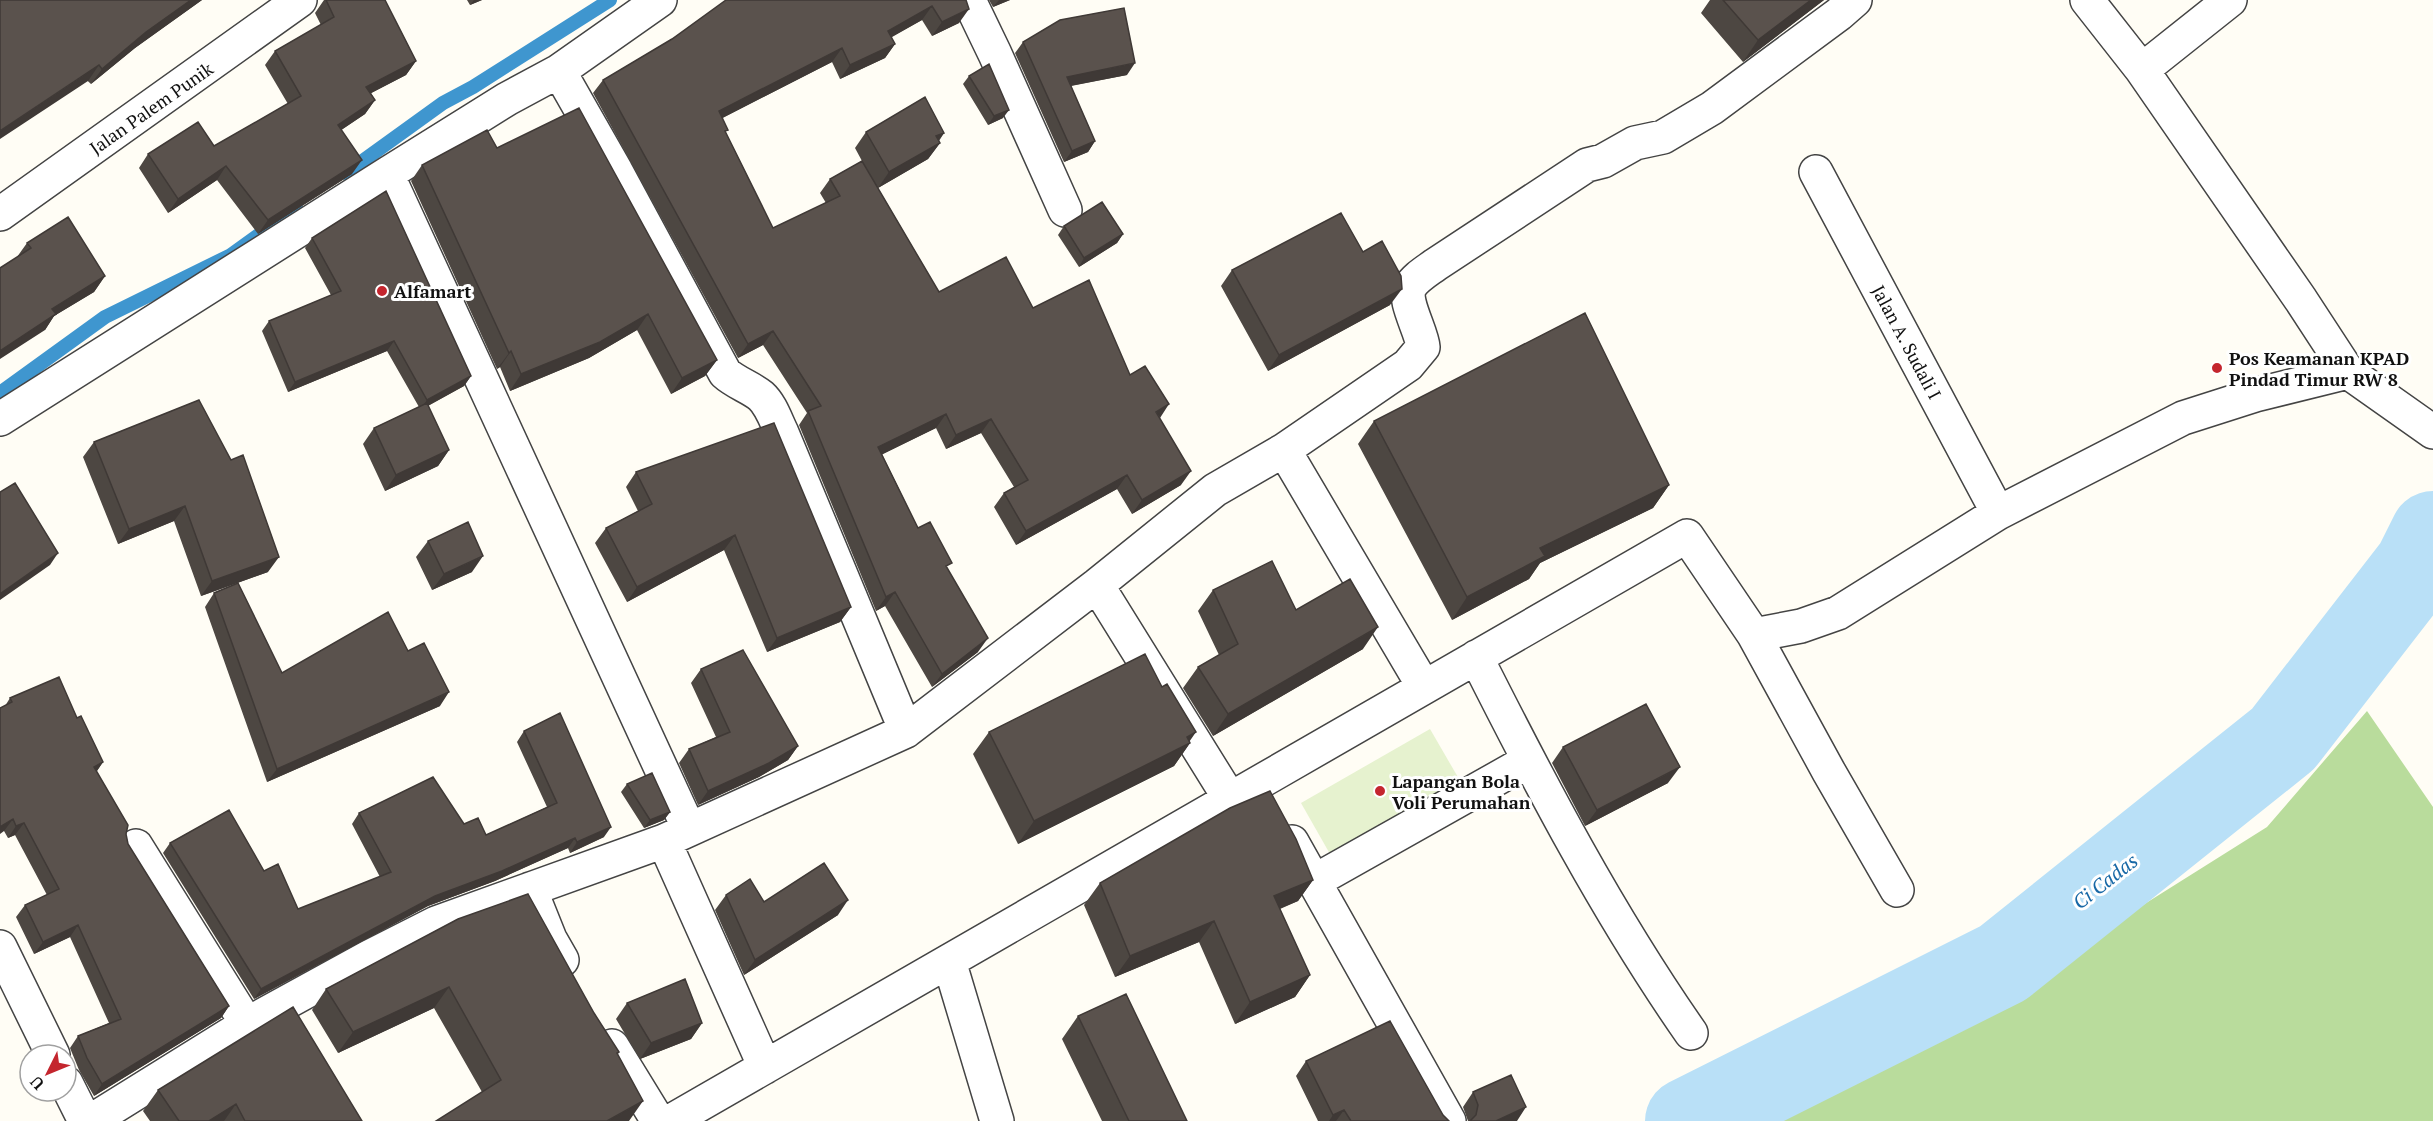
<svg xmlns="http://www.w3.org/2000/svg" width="2433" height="1121" viewBox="0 0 2433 1121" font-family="'PT Serif',serif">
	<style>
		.forest { fill: #b9dc9c }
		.pitch { fill: #e6f2cf }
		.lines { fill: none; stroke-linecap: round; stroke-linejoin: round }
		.stream { stroke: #3f96cf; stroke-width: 14 }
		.river { stroke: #b9e0f7; stroke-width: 86 }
		.street-casing { stroke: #444; stroke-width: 36 }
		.street { stroke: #fff; stroke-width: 33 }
		.wall { fill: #4d4742 }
		.shaded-wall { fill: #3f3936 }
		.building { fill: #5a524d; stroke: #3f3936; stroke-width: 1.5 }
		.poi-dot { fill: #c4262e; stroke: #fff; stroke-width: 2 }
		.labels { text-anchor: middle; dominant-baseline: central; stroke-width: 6; stroke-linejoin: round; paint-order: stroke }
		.street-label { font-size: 18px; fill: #111; stroke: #fff }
		.poi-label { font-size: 18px; font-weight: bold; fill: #111; stroke: #fff; text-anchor: start }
		.water-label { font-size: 20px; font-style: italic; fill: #1768a6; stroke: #fff }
	</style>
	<rect width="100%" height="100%" fill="#fffdf5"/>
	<path class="forest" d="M2367,711L2433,807V1121H1755L2011,988L2267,827Z"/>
	<path class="pitch" d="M1430,729L1459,779L1330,854L1301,803Z"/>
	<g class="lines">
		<path class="stream" d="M346,173L443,103L473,87L610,0
			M0,393L105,317L231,255L296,208"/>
		<path class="river" d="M1688,1121L2003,963L2283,739L2417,566L2433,534"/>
		<g class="street-casing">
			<path id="street" d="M969,0L995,54L1065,210
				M2087,0L2142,70L2301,300L2348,372L2433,432
				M2142,70L2230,0
				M559,71L616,171L725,373C736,383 750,387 761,396C771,405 776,421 782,433L906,731
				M1816,172L1998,513
				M387,174L689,829
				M0,214L300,0
				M0,419L387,174L507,99L559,71L660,0
				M1284,450L1424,687
				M1097,585L1230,799
				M1754,635L1801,626L1838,613L1998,513L2183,418L2255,395L2348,372
				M1476,657C1541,786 1608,914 1691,1033
				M664,841L765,1067
				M1292,842L1449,1121
				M136,846L247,1024
				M1313,882L1528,761
				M530,889L550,939L562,960
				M0,947L53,1055
				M949,961L997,1121
				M612,1046L658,1121
				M66,1083L85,1121
				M91,1121L247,1024L369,957L436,923L664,841L906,731L1097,585L1215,490L1284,450L1408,365L1423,347C1422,332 1402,299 1410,287C1415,278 1427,271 1435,265L1587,165L1603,161L1635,143L1663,137L1712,108L1839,14L1855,0
				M671,1121L1687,536L1754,635L1829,772L1897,890"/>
		</g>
		<use href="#street" class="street"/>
	</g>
	<path class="wall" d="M0,0H202L135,48L91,84Z
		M324,0H385L416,61L406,75L371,93L375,100L365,114L341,130L352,174L258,234L217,180L168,213L139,168L148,154L214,146L288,104L265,65L275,51L321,25L315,13Z
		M467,0H482L470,5Z
		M966,0L959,23L932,36L922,20L891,37L895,44L885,58L840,79L832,62L722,118L726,133L773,228L826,203L820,193L830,179L862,161L855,148L866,132L944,133L939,141L940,143L928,159L878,188L939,292L1033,308L1130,375L1159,418L1181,485L1132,514L1117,489L1016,545L994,507L1004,493L1014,487L981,433L946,449L936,428L882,454L918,528L947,569L978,652L932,687L885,606L876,611L799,425L807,413L763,345L738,358L593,93L603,80L672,39Z
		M989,0H1010L993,7Z
		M1710,0H1824L1743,62L1701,13Z
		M1023,42L1127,75L1071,86L1095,141L1088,152L1064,162L1015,53Z
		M969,76L1003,118L988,125L963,84Z
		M497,148L717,360L705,376L671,394L637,330L589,358L510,391L500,367L497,369L411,181L422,165Z
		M1064,226L1123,234L1117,243L1079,267L1058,235Z
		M312,238L471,376L464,386L428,406L449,450L438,466L385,491L363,444L374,428L419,407L387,351L288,392L262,331L269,321L331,295L305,248Z
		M27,243L105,276L94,292L54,316L45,330L17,257Z
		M1232,270L1390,305L1268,371L1221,286Z
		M199,400L268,572L201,596L174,521L118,544L83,457L94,442Z
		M1374,421L1669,485L1653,508L1540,563L1529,579L1452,620L1358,444Z
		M636,472L851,607L840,622L767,652L724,550L627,602L595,543L606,528L638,511L626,487Z
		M428,541L472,572L432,590L416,557Z
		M1213,590L1296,610L1363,649L1213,736L1183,688L1198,667L1219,655L1198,611Z
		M214,593L282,673L408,651L440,706L267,782L205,607Z
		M701,669L798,746L788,760L759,777L698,805L679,763L689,749L716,737L691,683Z
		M10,698L77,718L103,762L96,772L126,834L128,844L229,1006L221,1018L94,1096L79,1070L70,1048L78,1036L109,1023L70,937L34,954L16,917L25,905L47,895L15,835L8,838L4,831L5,706Z
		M524,731L604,837L570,853L568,848L495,881L428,906L254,999L163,853L170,843L264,871L298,909L380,877L352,824L359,813L464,824L486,835L547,807L517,742Z
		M989,732L1189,742L1190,743L1174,766L1018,844L973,754Z
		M1563,747L1668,783L1585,826L1552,763Z
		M627,784L670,812L664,820L644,828L621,792Z
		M1313,880L1298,901L1280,909L1310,975L1295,997L1235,1024L1199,942L1115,977L1084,905L1100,883Z
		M726,895L764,902L838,915L744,975L715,910Z
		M458,919L594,1013L619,1052L618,1054L482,1092L434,1008L338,1053L312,1010L326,989Z
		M627,1003L702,1023L691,1039L640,1059L616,1019Z
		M1078,1016L1187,1121H1102L1062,1039Z
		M1306,1061L1443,1115L1449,1121H1318L1296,1076Z
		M158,1090L362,1121H150L143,1111Z
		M1473,1092L1517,1121H1468L1463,1107Z"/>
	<path class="shaded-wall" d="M191,0H202L135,48L91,84L102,69L146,32Z
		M474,0H482L470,5Z
		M999,0H1010L993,7Z
		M1811,0H1824L1743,62L1758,40Z
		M932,6L922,20L878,45L888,31Z
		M969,9L959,23L932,36L942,22Z
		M895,44L885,58L840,79L850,65Z
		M842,48L832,62L709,125L719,111Z
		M416,61L406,75L356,101L366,87Z
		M1135,63L1127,75L1059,88L1067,77Z
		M99,65L88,81L0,139V131Z
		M375,100L365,114L328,139L338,125Z
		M1009,110L1003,118L988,125L994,116Z
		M944,133L935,145L940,143L928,159L878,188L889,172L936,136Z
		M1095,141L1088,152L1064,162L1072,151Z
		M362,160L352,174L258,234L268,220Z
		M226,166L217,180L168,213L178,199Z
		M1123,234L1117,243L1079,267L1084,258Z
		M105,276L94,292L54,316L45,330L0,359V351L52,309Z
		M1402,289L1390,305L1268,371L1279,355Z
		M648,314L637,330L589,358L510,391L521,374Z
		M773,331L763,345L738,358L748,344Z
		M394,341L387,351L288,392L295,382Z
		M511,351L500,367L497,369L509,353Z
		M717,360L705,376L671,394L682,378Z
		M471,376L464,386L420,410L427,400Z
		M1169,404L1160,418L1156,412Z
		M946,414L936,428L869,461L878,447Z
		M991,419L981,433L946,449L956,435Z
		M449,450L438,466L385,491L396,475Z
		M1191,471L1181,485L1132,514L1142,500Z
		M1127,475L1117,489L1016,545L1026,531Z
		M1669,485L1653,508L1540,563L1529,579L1452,620L1467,597L1540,548Z
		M185,506L174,521L118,544L129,529Z
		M735,535L724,550L627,602L637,587Z
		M58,553L50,565L0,600V594Z
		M483,556L472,572L432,590L444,574Z
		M279,557L268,572L201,596L212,581Z
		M895,592L885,606L876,611L886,597Z
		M851,607L840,622L767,652L777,638Z
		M1378,627L1363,649L1213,736L1228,714Z
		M988,638L978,652L932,687L942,674Z
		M449,692L440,706L267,782L277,769Z
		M1196,732L1187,745L1190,743L1174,766L1018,844L1034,821Z
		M798,746L788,760L759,777L698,805L708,791Z
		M103,762L95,774L94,767Z
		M1680,767L1668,783L1585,826L1597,810Z
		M670,812L664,820L644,828L650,820Z
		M13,819L4,831L0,834V827Z
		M24,823L15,835L8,838L16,826Z
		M611,827L604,837L570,853L577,842Z
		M575,838L568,848L495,881L428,906L254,999L261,989L435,896Z
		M1313,880L1298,901L1259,917L1274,896Z
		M848,900L838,915L744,975L755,960Z
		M1214,921L1199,942L1115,977L1130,956Z
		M78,925L70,937L34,954L43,942Z
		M1310,975L1295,997L1235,1024L1250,1002Z
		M449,987L434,1008L338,1053L353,1032Z
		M229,1006L221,1018L94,1096L102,1084Z
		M702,1023L691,1039L640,1059L651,1043Z
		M643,1101L629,1121H607Z
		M236,1104L224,1121H209Z
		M1526,1107L1517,1121H1496Z
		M1344,1110L1336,1121H1329L1333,1115Z"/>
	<path class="building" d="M0,0H191L146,32L102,69L99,65L0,131Z
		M326,0H385L416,61L366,87L375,100L338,125L362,160L268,220L226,166L178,199L148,154L198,122L214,146L301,96L275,51L334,17Z
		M726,0H966L969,9L942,22L932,6L888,31L895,44L850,65L842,48L719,111L728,130L725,131L773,228L840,196L830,179L862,161L939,292L1006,257L1033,308L1089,280L1130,375L1145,366L1169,404L1156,412L1191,471L1142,500L1127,475L1026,531L1004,493L1028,480L991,419L956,435L946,414L878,447L918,528L930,522L952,563L946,566L988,638L942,674L895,592L886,597L808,411L821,406L773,331L748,344L603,80L672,39Z
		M1723,0H1811L1758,40Z
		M1124,8L1135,63L1067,77L1095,141L1072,151L1023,42L1060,20Z
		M989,64L1009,110L994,116L969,76Z
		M925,97L944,133L936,136L940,143L889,172L866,132Z
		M579,108L717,360L682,378L648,314L600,342L521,374L511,351L509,353L422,165L487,130L497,148Z
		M386,191L471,376L427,400L394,341L295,382L269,321L341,291L312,238Z
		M1102,202L1123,234L1084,258L1064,226Z
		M1341,213L1363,252L1382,241L1401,276L1402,289L1279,355L1232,270Z
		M68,217L105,276L52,309L56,314L0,351V268L31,248L27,243Z
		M1585,313L1669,485L1540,548L1545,556L1467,597L1374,421Z
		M199,400L231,460L243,455L279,557L212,581L185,506L129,529L94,442Z
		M427,403L449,450L396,475L374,428Z
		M774,423L851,607L777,638L735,535L637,587L606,528L652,504L636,472Z
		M15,483L58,553L0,594V492Z
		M468,522L483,556L444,574L428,541Z
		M1272,561L1296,610L1350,579L1378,627L1228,714L1198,667L1238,644L1213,590Z
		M238,583L282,673L388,612L408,651L424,643L449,692L277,769L214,593Z
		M743,650L798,746L769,763L708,791L689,749L730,732L701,669Z
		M1145,654L1162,687L1167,684L1196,732L1187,737L1190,743L1034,821L989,732Z
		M59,677L77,718L81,716L103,762L94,767L128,825L126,834L128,844L229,1006L102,1084L87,1058L78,1036L121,1019L78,925L43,942L25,905L59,889L24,823L16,826L13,819L0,827V708L12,702L10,698Z
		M1646,704L1680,767L1597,810L1563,747Z
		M560,713L611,827L577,842L575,838L502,871L435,896L261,989L170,843L229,810L264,871L278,864L298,909L391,872L359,813L433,777L464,824L478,818L486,835L557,803L524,731Z
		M652,773L670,812L650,820L627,784Z
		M1270,791L1296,839L1313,880L1274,896L1310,975L1250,1002L1214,921L1130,956L1100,883L1230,808Z
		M824,863L848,900L755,960L726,895L750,879L764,902Z
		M528,894L594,1013L619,1052L617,1053L643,1101L607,1121H436L501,1080L449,987L353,1032L326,989L458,919Z
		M685,979L702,1023L651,1043L627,1003Z
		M1126,994L1187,1121H1129L1078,1016Z
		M293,1007L362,1121H245L236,1104L209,1121H179L158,1090Z
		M1390,1021L1443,1115L1449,1121H1351L1344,1110L1333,1115L1306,1061Z
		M1511,1075L1526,1107L1496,1121H1470L1476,1115L1478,1105L1473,1092Z"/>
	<g class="poi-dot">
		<circle cx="382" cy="291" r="6"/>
		<circle cx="2217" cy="368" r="6"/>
		<circle cx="1380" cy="791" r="6"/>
	</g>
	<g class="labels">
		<g class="street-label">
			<text transform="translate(151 108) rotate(-35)">Jalan Palem Punik</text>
			<text transform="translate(1907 342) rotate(62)">Jalan A. Sudali I</text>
		</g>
		<g class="poi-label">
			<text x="394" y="291">Alfamart</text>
			<text x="2229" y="358">Pos Keamanan KPAD<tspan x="2229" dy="21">Pindad Timur RW 8</tspan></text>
			<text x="1392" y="781">Lapangan Bola<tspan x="1392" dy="21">Voli Perumahan</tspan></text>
		</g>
		<g class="water-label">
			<text transform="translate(2105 881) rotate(-38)">Ci Cadas</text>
		</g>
	</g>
	<g transform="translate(48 1073) rotate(227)"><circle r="28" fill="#ffffff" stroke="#a0a0a0" stroke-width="1.5"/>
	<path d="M0-4.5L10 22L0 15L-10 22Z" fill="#c4262e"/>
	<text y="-9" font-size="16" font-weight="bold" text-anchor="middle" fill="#111111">U</text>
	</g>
</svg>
